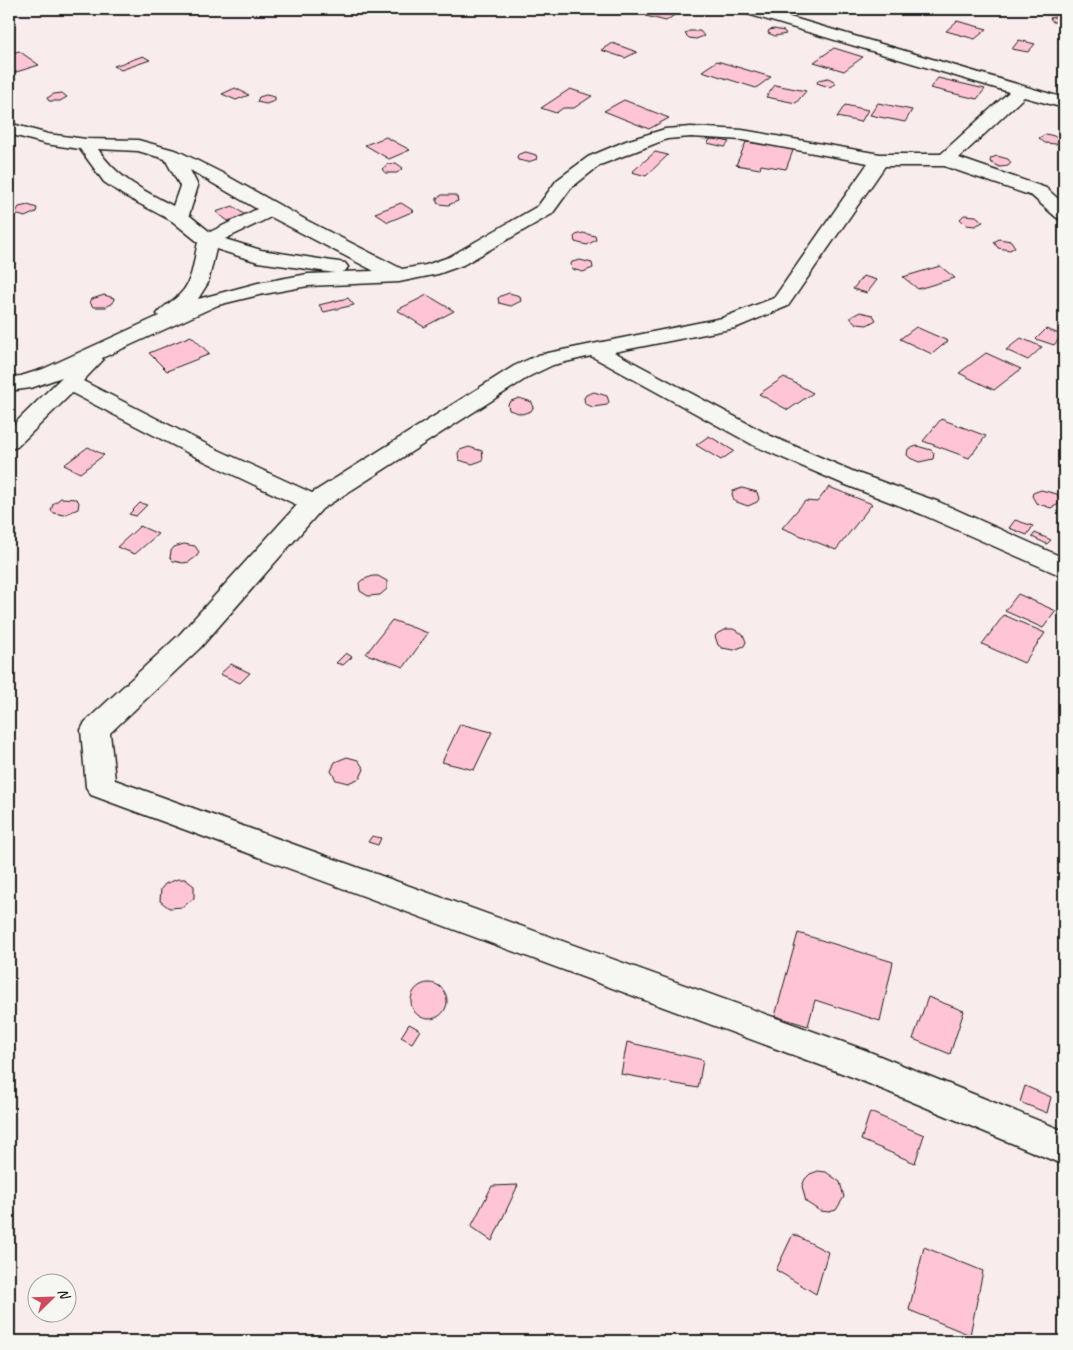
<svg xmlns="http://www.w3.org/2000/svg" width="1073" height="1350" viewBox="0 0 1073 1350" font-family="Caveat,sans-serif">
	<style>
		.building { fill: #ffc5d7; stroke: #1c1c1c }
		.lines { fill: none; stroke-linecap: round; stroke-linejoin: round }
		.minor-casing { stroke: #1c1c1c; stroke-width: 3 }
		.minor { fill: #f6f6f2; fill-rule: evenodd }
	</style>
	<rect width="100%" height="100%" fill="#f8eced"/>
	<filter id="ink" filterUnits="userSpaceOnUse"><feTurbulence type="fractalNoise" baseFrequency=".02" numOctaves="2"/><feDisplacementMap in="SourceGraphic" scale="10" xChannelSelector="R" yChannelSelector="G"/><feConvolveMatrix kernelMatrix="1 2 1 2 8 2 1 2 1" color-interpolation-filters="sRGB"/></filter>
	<g filter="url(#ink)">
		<path class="building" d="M656,9H671L680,11L666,21L646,16Z
			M873,9H898L892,13Z
			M1054,17L1064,18V22H1053L1050,18Z
			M957,21L987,29L975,39L946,31Z
			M774,29L784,31L786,34L775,36L768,33L769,30Z
			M689,31H700L704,36L696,39L689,38L685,34Z
			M1019,40L1035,44L1028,52L1012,49Z
			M612,43L626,48L637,52L625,58L601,50Z
			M834,48L863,57L844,71L814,62Z
			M19,51L39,65L13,73L9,70V54Z
			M143,56L150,60L121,70L114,66Z
			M717,61L771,77L756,88L702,71Z
			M828,78L834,81L836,84L829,87L817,83L818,80Z
			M938,78L985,89L977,99L930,88Z
			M775,85L806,91L796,103L766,97Z
			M235,88L249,95L236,100L222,94Z
			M570,89L592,96L574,108H563L556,113L541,108Z
			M62,93L67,97L60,101H49L47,98L54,94Z
			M266,95L275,97V101L266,104L257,102L259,97Z
			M624,100L669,118L649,129L604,111Z
			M878,103L912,110L905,122L870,115Z
			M845,105L868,110L861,122L837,117Z
			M1046,134L1054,136L1060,141L1056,144L1045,143L1039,138Z
			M386,137L410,150L389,159L365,145Z
			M712,138L729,142L725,147L707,143Z
			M746,142L794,148L786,169L761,165L760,169L736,165Z
			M526,152L536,155L537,159L528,162L518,160L517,156L519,154Z
			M655,152L668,155L646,176L632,172Z
			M997,156L1008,159L1011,163L1008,166L1000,167L990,162L991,158Z
			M396,163L403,168L397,173H385L382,169L388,164Z
			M442,195H454L457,197L458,201L448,205L440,204L437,203V198Z
			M401,203L414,211L388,222L375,213Z
			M28,205L37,208L36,212L25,217L15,214L19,207Z
			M233,206L245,215L228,221L216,212Z
			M964,215L976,216L983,222L975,226L966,225L960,219Z
			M583,233L595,236L596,240L587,245L575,242L574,237L576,235Z
			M999,239L1011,241L1015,247L1010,250L998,248L994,242Z
			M580,260L592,263L593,268L583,272L572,269L571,264L572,262Z
			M940,266L955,278L918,289L903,277Z
			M863,276L877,280L867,293L853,289Z
			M509,293L520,296L521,301L511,306L499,303L498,298L501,296Z
			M104,295L114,298L113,303L106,307H93L90,302L92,299Z
			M427,295L454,311L424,327L397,310Z
			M348,298L354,305L324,312L319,305Z
			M860,312L873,315L876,320L867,325L857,324L851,319V317Z
			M916,327L948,341L932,354L900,339Z
			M1046,329L1062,335L1054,345L1036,339Z
			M191,336L210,354L167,371L149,353Z
			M1021,338L1042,347L1028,360L1006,350Z
			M986,353L1021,369L994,390L959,373Z
			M784,377L813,393L788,410L759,394Z
			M594,392L607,396L609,402L607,405L593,407L585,404L584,398L586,395Z
			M519,398L532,402L533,408L531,411L522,414L509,410L508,404L511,401Z
			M941,419L986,436L969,458L923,441Z
			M709,436L734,451L721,460L696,445Z
			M917,446L931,450L934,453L933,459L919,462L910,458L907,455L908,449Z
			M88,447L104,455L80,473L64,465Z
			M469,447L482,451L483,458L481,461L472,464L459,460L458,453L460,450Z
			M829,487L872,504L836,550L782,528L805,501L817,502Z
			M742,488L757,492L759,499L757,502L748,506L734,501L732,494L733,491Z
			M1041,490L1057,494L1061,501L1059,504L1051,508L1036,503L1032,496L1033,493Z
			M61,498L76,499L79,502L78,509L64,515L54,513L51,511L53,504Z
			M140,503L147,505L136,516L129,514Z
			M1015,520L1033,526L1027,535L1009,528Z
			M140,526L158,534L135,554L117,547Z
			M1035,533L1051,540L1047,544L1032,537Z
			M184,544L195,546L199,552L197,556L189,562L183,563L173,561L170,558L171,551L174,547Z
			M373,576H378L387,581V589L380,595L368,596L360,591L359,583L362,580Z
			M1018,594L1056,611L1043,628L1005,611Z
			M1004,615L1045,633L1024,663L982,644Z
			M392,620L428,633L404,667L366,654Z
			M727,629H733L743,634L746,642L744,646L734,650L722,648L718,645L715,636L718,633Z
			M346,653L352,657L343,665L336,663Z
			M231,664L250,673L240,683L220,674Z
			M460,724L492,732L474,770L442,762Z
			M347,757L358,760L364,769L360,778L348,783L336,780L331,771L335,762Z
			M372,836L381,838L378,845L368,842Z
			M178,879H185L194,886V898L183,907L169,908L160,901L161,889L165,884Z
			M798,933L893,962L880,1021L815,1000L808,1026L775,1016Z
			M411 1001a18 18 0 1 1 36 0a18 18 0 1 1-36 0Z
			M928,997L964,1011L950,1054L913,1039Z
			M409,1024L420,1030L412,1043L401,1037Z
			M627,1042L703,1060L698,1088L621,1074Z
			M1025,1086L1051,1097L1047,1113L1020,1102Z
			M870,1112L924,1135L915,1163L861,1140Z
			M818,1171L826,1172L840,1182L844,1197L836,1210L829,1212L820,1211L806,1202L802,1186L805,1179L810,1174Z
			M518,1185L492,1241L471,1227L492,1186Z
			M793,1234L828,1252L816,1294L776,1270Z
			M924,1247L983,1271L970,1335L909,1310Z"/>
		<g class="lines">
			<g class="minor-casing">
				<path id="minor" d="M739,9H763L1064,98V108L1024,97L959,158L1046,188L1064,204V220L1057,218L1032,196L944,166H885L788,306L735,328L614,352L771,436L857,473L939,502L1064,558V577L921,514L841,483L755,446L591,356L553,365L530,376L322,509L200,648L110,733L115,780L865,1050L1064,1131V1165L855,1078L91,795L86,787L81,730L85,722L180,634L297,505L198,458L72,393L17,447L9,449V429L62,377L31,388L9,391V377L21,376L43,369L159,316L157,314C164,305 174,301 181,293C193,281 194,258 198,242L172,221L123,195L104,182L80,149L46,144L9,134V123L48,134L86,139L138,140L178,151L220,172L308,221L402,269L426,265L449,257L538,206L557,180L588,157L626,141L665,129L691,127L742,130L880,154H941L1009,92L741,12ZM691,137L742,140L868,163L774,298L722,318L538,355L514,366L312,493L214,448L83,381L103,360L102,358L218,305L259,295L308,286L399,282L438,274L463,265L552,214L571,188L600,165L667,139ZM98,149L138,151L165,159L180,186L173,206C143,190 118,179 98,149ZM190,170L257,209L210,232L189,215L198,186ZM271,217L374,271L341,272L345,271L348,267L345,263L261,250L225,239ZM216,249L258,262L335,273L308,274L258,283L198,299L208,283Z"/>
			</g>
			<use href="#minor" class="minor"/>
		</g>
	</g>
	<rect width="1073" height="1350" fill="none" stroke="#f6f6f2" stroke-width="30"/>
	<rect x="15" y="15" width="1043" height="1320" fill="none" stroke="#1c1c1c" stroke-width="2" filter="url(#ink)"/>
	<g transform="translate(52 1298) rotate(67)"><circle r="24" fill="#f6f6f2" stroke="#9f9f9c"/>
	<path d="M0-4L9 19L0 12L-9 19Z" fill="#d1495b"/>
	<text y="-8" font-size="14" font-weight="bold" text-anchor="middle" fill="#1c1c1c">N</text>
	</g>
</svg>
